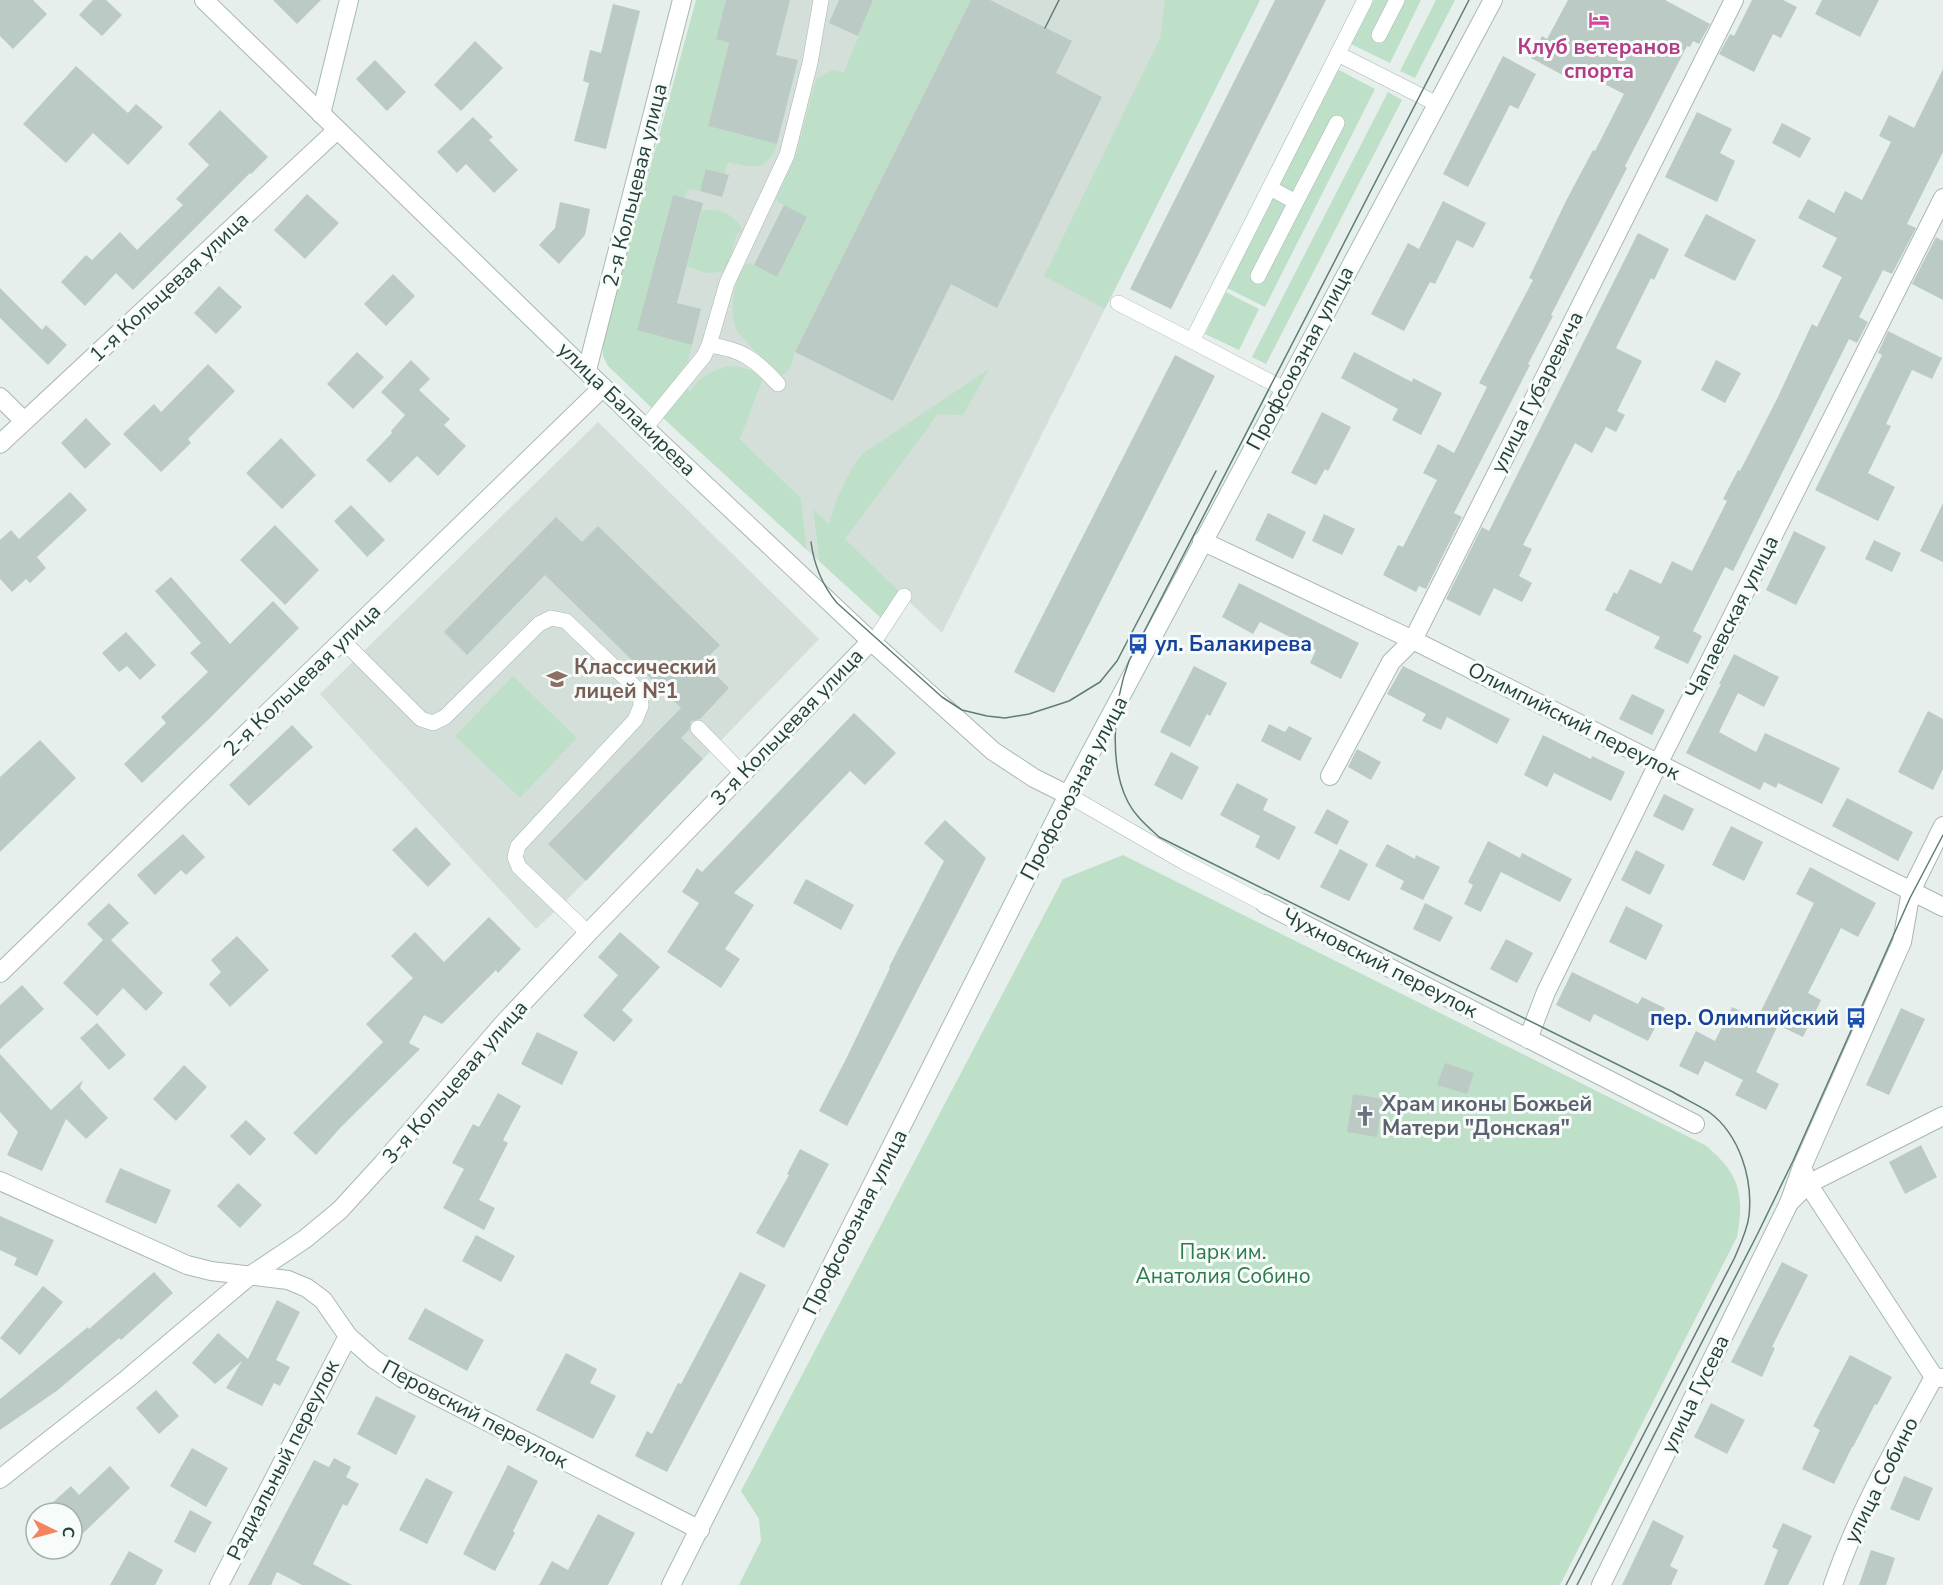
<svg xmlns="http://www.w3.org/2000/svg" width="1943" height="1585" viewBox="0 0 1943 1585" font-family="'Nunito Sans',sans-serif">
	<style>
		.built { fill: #d4dfda }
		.green { fill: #bfe0c8 }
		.building { fill: #bbcac4 }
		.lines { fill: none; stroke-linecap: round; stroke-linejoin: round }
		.service-casing { stroke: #a8b8b2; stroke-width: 16 }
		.minor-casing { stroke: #a8b8b2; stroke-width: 20 }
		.tertiary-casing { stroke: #a8b8b2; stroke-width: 20 }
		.secondary-casing { stroke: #a4bbb3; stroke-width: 20 }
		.service { stroke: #fff; stroke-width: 15 }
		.minor { stroke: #fff; stroke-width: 18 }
		.tertiary { stroke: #fff; stroke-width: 18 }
		.secondary { stroke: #fff; stroke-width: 18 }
		.tram { stroke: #5f7d75; stroke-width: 1.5 }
		.labels { text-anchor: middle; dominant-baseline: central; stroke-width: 6; stroke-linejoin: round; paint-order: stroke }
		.hotel-label { font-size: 21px; font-weight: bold; fill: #b23c85; stroke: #f7fbf9 }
		.street-label { font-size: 21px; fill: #24423a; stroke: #f7fbf9 }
		.transit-label { font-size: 21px; font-weight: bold; fill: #164399; stroke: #f7fbf9; text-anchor: start }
		.education-label { font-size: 21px; font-weight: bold; fill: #785e54; stroke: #f7fbf9; text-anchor: start }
		.worship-label { font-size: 21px; font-weight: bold; fill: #5b616d; stroke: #f7fbf9; text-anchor: start }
		.park-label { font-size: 21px; fill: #2d7a4b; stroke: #f7fbf9 }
	</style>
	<rect width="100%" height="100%" fill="#e6efeb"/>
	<path class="built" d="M713,0H1260L942,633L813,510L819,561L807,550L801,498L623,326Z
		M598,422L819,639L560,907L536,929L320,694Z"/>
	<path class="green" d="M696,0H726L716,39L729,43L708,126L777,144C767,172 753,168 728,162L725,174L707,169L700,191L688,189L684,198L673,195L637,330L692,345L688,361L676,377L679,381L654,410L608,366L603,356V341Z
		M873,0H971L795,352C793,361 791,370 783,375H778L739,334C727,316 733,281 746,264L750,263L777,276L807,217L778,202L776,199L796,155L816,79L832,70L844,72Z
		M1165,0H1260L1105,309L1044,276L1160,38Z
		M1374,0H1392L1373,38L1382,43L1404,0H1421L1390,63L1351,44Z
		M1436,0H1455L1415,78L1400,71Z
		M1337,69L1375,89L1265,307L1227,288L1273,196L1289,204L1263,282L1343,122L1333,117L1294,193L1278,185Z
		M1388,92L1402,100L1266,364L1252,357Z
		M702,210C720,209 733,213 743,230L742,233L738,232L732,250L734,251L725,272L705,273L687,266Z
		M1226,292L1259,309L1239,350L1205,334Z
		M730,366L741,367L764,375L740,439L801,498L807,550L663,418L687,388L690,391C700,376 713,370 730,366Z
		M989,369L963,415L938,414L845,539L901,593L882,619L819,561L813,509L829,524C836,499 846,475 862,454Z
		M513,676L577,738L520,798L455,736Z
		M1123,855L1705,1145C1739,1173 1745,1193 1737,1237L1560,1585H739L761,1541L759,1519L741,1491L1063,879Z"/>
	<path class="building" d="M0,0H33L47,14L13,49L0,36Z
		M93,0H106L122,15L102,36L79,15Z
		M273,0H321L297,24Z
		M726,0H790L776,55L798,60L777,144L708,126L729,43L716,39Z
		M839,0H873L858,36L829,23Z
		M971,0H990L1072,41L1056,73L1102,97L997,308L951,284L893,401L795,352Z
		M1275,0H1326L1171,309L1130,289Z
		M1568,0H1665L1710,24L1699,44L1693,41L1690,47L1687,46L1650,118L1625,166L1627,168L1551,315L1553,316L1528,364L1530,365L1454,513L1462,517L1426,589L1419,586L1416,592L1383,575L1398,545L1403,547L1437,480L1423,473L1438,444L1454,453L1487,387L1479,383L1533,280L1529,278L1566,201L1593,150L1595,151L1624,94L1575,69L1570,79L1531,58L1542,36L1547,39Z
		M1752,0H1783L1797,7L1781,38L1773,34L1754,72L1719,54L1730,34L1734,36Z
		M1822,0H1879L1860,37L1815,14Z
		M613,4L640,11L606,149L574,141L589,83L583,81L590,50L601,53Z
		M475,41L503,68L461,111L434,85Z
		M1503,56L1536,74L1518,109L1510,105L1468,187L1443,174Z
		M375,60L406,92L387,111L356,79Z
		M76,66L128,113L136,104L163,127L128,165L93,133L66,163L23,124Z
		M1943,69V152L1907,224L1916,228L1892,274L1883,270L1859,317L1868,322L1857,343L1849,339L1733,571L1725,567L1693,631L1702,636L1688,664L1654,648L1660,637L1605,610L1614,592L1617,594L1630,569L1661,584L1672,561L1692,571L1727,501L1723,499L1738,470L1740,471L1777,399L1812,324L1817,327L1842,277L1822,267L1837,238L1798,218L1808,199L1834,213L1845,191L1862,200L1891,142L1879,136L1889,115L1914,128Z
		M220,110L268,157L251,174L250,173L133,290L116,273L85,306L61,282L86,255L92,260L120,232L137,250L183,205L176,199L209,165L188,144Z
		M1697,112L1732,129L1720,153L1735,161L1717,202L1665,177Z
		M473,117L493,137L489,140L518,170L494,193L466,164L457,173L437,152Z
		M1782,123L1811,138L1800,158L1772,143Z
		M706,169L729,175L722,197L700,191Z
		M307,194L339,223L305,259L274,230Z
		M673,195L703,203L677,303L701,309L692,345L637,330Z
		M1443,201L1486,223L1473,248L1457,240L1435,284L1430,282L1404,331L1371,314L1408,243L1419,249Z
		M560,202L590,209L585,235L559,264L539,245L555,228Z
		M784,205L807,217L777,277L754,265Z
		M1706,214L1756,240L1735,281L1684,256Z
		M1638,233L1669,249L1654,280L1651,278L1616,348L1642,361L1617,411L1625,415L1616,432L1606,427L1592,453L1575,443L1523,545L1532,549L1519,576L1532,583L1522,602L1494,588L1480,616L1446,599L1482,527L1489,531Z
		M1936,237L1943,241V300L1912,284Z
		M393,274L415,296L386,326L364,304Z
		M219,286L242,307L216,334L194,313Z
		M0,288L42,330L46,325L67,345L48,365L0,318Z
		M1888,331L1942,358L1932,379L1912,370L1886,424L1891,426L1868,473L1895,487L1878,521L1815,490L1882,355L1878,353Z
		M357,352L384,377L353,409L327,384Z
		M1354,352L1412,382L1413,378L1442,393L1421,435L1392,420L1398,409L1341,378Z
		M1175,355L1215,376L1054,693L1014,672Z
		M411,360L430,379L419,390L450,419L444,425L466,446L438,476L417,456L390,483L366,460L392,433L391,431L405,415L381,392Z
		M1716,360L1741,373L1725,403L1701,390Z
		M208,364L235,391L188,439L191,443L161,472L123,434L154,404L161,412Z
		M1322,412L1351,427L1328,471L1325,469L1316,485L1291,473Z
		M86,418L111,444L85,469L61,443Z
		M281,438L316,475L282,509L246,473Z
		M70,492L87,510L37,557L46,568L30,583L26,579L12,592L0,579V540L11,530L19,539Z
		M1943,503V562L1920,551Z
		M351,505L385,540L367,557L334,521Z
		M1268,513L1306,532L1293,559L1255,540Z
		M1324,514L1355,529L1342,555L1312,541Z
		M556,517L582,542L598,526L720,645L703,662L729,688L700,719L691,721L689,730L681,738L703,759L586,881L548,844L681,708L545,575L467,655L444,632Z
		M275,525L319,570L285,605L240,560Z
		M1794,531L1826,547L1796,605L1766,590Z
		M1874,540L1901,553L1892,572L1865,559Z
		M171,577L230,644L273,601L299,628L210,718L142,783L124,764L166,723L161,717L208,672L190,653L201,643L155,591Z
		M1239,583L1359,643L1341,679L1310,663L1316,650L1260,622L1253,634L1222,617Z
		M126,632L156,665L140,680L127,666L119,672L102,653Z
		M1734,654L1779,677L1764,707L1738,693L1719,732L1756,752L1765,733L1840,768L1822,804L1778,783L1776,788L1764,782L1760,790L1686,753L1721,684H1719Z
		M1194,666L1227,683L1210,716L1207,714L1190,747L1160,732Z
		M1403,666L1510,719L1497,744L1447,717L1441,730L1422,721L1426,714L1387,694Z
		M1632,694L1665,710L1652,735L1619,719Z
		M1928,711L1943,719V769L1933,790L1898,772Z
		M854,713L896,753L865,785L850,771L734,893L754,905L725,949L740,959L721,988L667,952L699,903L682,892L697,868L702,872Z
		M1269,724L1285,732L1289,726L1312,738L1300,761L1261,741Z
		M292,725L313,747L249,806L229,785Z
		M1543,735L1591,759L1592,756L1625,772L1611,801L1554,773L1547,787L1524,775Z
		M40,740L76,778L0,852V777Z
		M1357,749L1381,762L1371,780L1348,767Z
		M1171,752L1199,767L1182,800L1154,785Z
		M1237,783L1268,799L1263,810L1296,827L1279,860L1255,847L1260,836L1220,815Z
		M1664,794L1694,809L1683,831L1653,816Z
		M1847,798L1913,832L1898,861L1832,826Z
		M1327,809L1349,821L1337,845L1314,833Z
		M945,820L986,858L847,1126L819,1111L846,1059L890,968L889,967L944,861L924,843Z
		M1731,826L1763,842L1744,881L1712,865Z
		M416,827L451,864L428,887L392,850Z
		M183,834L205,857L186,875L181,870L155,895L137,875Z
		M1488,841L1520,858L1522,853L1572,879L1560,902L1501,872L1481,912L1464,904L1473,885L1468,882Z
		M1387,844L1415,859L1416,855L1440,867L1423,900L1400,889L1404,881L1375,866Z
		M1340,849L1368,864L1349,901L1320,887Z
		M1636,850L1665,865L1650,895L1621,880Z
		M1810,867L1876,903L1858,937L1841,928L1808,993L1821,1000L1803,1037L1778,1025L1756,1072L1779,1084L1766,1110L1735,1095L1743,1080L1705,1061L1698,1075L1679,1066L1696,1031L1715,1041L1732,1007L1757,1019L1814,903L1796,894Z
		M806,879L854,905L841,930L793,903Z
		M109,903L129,923L111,940L163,993L146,1011L123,988L97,1016L63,983L103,940L87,924Z
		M1425,903L1453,917L1440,942L1413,929Z
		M1626,906L1663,925L1646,960L1609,942Z
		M489,917L521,949L498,973L496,970L442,1024L424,1015L409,1043L420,1049L341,1127L316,1155L293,1133L383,1042L366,1024L413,978L391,956L415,932L444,962Z
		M620,932L660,967L622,1010L633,1020L614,1042L583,1016L618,975L598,957Z
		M237,936L269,970L230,1007L209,984L221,972L211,960Z
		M1506,939L1533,953L1517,983L1490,969Z
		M1572,972L1638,1004L1642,997L1665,1008L1648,1041L1594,1014L1590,1022L1556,1005Z
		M22,985L44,1009L0,1049V1005Z
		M1901,1008L1925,1019L1889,1095L1866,1085Z
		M97,1023L126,1055L109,1070L80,1038Z
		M537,1032L578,1052L562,1085L521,1064Z
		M0,1054L51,1110L83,1080L80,1088L108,1118L86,1139L66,1119L42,1171L7,1155L18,1132L0,1112Z
		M1445,1063L1474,1073L1467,1094L1437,1085Z
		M184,1065L207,1087L176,1121L153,1099Z
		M498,1093L521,1106L503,1140L508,1143L479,1200L495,1208L484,1230L443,1208L464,1169L452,1163L473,1124L479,1127Z
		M1353,1094L1383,1099L1377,1137L1347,1132Z
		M246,1120L266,1139L250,1156L230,1136Z
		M1921,1145L1937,1177L1905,1194L1889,1162Z
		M800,1149L829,1164L784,1248L756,1233L789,1175L787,1174Z
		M120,1168L171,1190L156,1224L105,1202Z
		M238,1183L262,1205L240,1228L217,1206Z
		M0,1216L54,1240L37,1276L14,1265L17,1258L0,1250Z
		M476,1235L515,1256L501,1282L462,1261Z
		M1782,1262L1808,1275L1772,1347L1775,1348L1762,1377L1731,1362Z
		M154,1272L173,1293L121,1340L119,1338L58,1390L0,1430V1399L88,1327L89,1329Z
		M740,1272L766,1285L667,1472L635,1456L647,1431L652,1434L678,1383L681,1384Z
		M43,1286L63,1302L20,1355L0,1338Z
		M277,1300L300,1312L276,1360L290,1367L280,1386L274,1383L262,1406L226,1388L242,1361L215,1384L192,1363L218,1333L248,1359Z
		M425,1308L484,1340L467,1371L408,1339Z
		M566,1353L597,1369L590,1383L616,1396L593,1439L536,1410Z
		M1850,1355L1892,1377L1877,1405L1875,1404L1853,1447H1852L1834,1484L1802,1469L1820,1430L1813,1426Z
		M156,1390L179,1416L159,1434L136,1408Z
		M376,1396L416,1416L396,1455L357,1434Z
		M1711,1403L1745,1420L1727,1454L1694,1437Z
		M192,1448L228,1468L206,1507L170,1486Z
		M334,1458L351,1467L346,1477L359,1484L347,1506L343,1504L313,1564L352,1585H302L277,1572L271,1585H248L314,1460L329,1467Z
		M508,1465L538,1481L513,1531L515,1533L495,1571L463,1554Z
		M110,1466L130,1488L72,1544V1513H41L71,1486L79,1495Z
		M1904,1476L1933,1488L1919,1521L1890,1509Z
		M426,1478L453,1492L427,1544L399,1530Z
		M190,1510L212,1522L195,1553L174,1542Z
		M598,1514L635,1533L608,1585H539L552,1561L568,1570Z
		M1653,1520L1684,1536L1670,1566L1678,1570L1671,1585H1622Z
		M1783,1523L1812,1536L1788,1585H1764L1778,1550L1772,1547Z
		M1871,1550L1895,1558L1886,1585H1859Z
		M129,1551L163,1570L155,1585H110Z"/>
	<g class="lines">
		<g class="service-casing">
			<path id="service" d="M1379,35L1397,0
				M1338,54L1437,104
				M1296,202L1337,123
				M1258,276L1296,202L1270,188
				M1118,303L1192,341
				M709,345C742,349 756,360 778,384
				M1284,389L1192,341L1365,0
				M645,428L704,356L709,345L727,283L787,155L810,63L821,0
				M342,640L421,719L433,723L445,717L539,624L551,618L566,621L640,692L641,706L635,720L518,846L515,857L519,867L588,933
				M873,643L904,596
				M698,728L742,773
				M1068,795L1184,862L1265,904"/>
		</g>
		<g class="minor-casing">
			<path id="minor" d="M321,114L349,0
				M587,370L682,0
				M0,397L24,421
				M0,444L337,130
				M1202,541L1413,640L1943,907
				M1330,776L1391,662L1413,640L1734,0
				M1265,904L1695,1124
				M0,973L603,387
				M1528,1039L1546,992L1658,764L1943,198
				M1803,1169L1808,1184L1934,1377L1943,1378
				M0,1181L187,1265L211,1271L288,1280L307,1288L323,1300L348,1336L374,1359L402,1378L700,1530
				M1789,1203L1802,1167L1902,942L1911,891L1943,826
				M0,1479L127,1379L248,1277L305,1239L340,1210L383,1163L503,1024L588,933L871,641
				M219,1585L348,1336
				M1833,1585C1858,1512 1897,1445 1934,1377"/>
		</g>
		<g class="tertiary-casing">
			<path id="tertiary" d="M204,0L645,428L873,643L993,751L1034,778L1068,795
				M1601,1585L1789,1203L1808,1184L1943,1116"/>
		</g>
		<g class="secondary-casing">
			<path id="secondary" d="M671,1585L1068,795L1493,0"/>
		</g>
		<use href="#service" class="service"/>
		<use href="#minor" class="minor"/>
		<use href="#tertiary" class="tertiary"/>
		<use href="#secondary" class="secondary"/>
		<path class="tram" d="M1469,0L1129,661C1114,700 1108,764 1128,802C1135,816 1147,826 1159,837L1673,1092C1685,1099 1698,1105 1709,1112C1740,1135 1753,1179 1749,1216C1747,1231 1740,1245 1734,1259L1566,1585
			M1045,28L1059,0
			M811,542C814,565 822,585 837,603L942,697L962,710L987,716L1005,718L1029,714L1069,701L1100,682L1117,661L1216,471
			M1577,1585L1757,1235L1793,1161L1910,898L1943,835"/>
	</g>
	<defs>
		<g id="hotel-bare" transform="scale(1.62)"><path d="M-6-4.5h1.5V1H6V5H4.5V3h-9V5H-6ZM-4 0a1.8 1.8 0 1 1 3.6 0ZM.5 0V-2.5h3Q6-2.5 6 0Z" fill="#d1479c" stroke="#f7fbf9" stroke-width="2.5" paint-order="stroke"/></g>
		<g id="bus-bare" transform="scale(1.62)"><path d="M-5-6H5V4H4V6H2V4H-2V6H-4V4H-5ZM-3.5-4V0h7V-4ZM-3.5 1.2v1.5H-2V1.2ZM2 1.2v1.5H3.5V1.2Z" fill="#1a4fb4" stroke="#f7fbf9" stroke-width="2.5" paint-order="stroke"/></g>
		<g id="school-bare" transform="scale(1.62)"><path d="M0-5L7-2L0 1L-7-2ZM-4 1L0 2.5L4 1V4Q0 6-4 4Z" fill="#8d6e63" stroke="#f7fbf9" stroke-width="2.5" paint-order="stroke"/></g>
		<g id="church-bare" transform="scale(1.62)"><path d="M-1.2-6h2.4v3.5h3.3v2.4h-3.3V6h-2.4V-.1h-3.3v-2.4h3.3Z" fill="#6b7280" stroke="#f7fbf9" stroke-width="2.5" paint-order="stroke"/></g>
	</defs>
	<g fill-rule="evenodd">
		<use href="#hotel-bare" x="1599" y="20"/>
		<use href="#bus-bare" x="1138" y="644"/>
		<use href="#school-bare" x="557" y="679"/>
		<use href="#bus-bare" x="1856" y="1018"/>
		<use href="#church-bare" x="1365" y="1116"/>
	</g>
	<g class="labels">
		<g class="hotel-label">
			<text x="1599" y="47">Клуб ветеранов<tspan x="1599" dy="24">спорта</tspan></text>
		</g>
		<g class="street-label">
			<text transform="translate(635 185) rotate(-76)">2-я Кольцевая улица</text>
			<text transform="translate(169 287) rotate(-43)">1-я Кольцевая улица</text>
			<text transform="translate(1300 358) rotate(-62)">Профсоюзная улица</text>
			<text transform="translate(1537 392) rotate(-63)">улица Губаревича</text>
			<text transform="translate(627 409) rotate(44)">улица Балакирева</text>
			<text transform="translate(1732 617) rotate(-63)">Чапаевская улица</text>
			<text transform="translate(302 680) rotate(-44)">2-я Кольцевая улица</text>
			<text transform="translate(1574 721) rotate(27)">Олимпийский переулок</text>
			<text transform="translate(787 727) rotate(-46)">3-я Кольцевая улица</text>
			<text transform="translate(1074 788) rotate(-62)">Профсоюзная улица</text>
			<text transform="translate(1380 963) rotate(27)">Чухновский переулок</text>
			<text transform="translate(455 1082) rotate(-49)">3-я Кольцевая улица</text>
			<text transform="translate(855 1222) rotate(-63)">Профсоюзная улица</text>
			<text transform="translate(1695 1394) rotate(-64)">улица Гусева</text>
			<text transform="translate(475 1414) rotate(28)">Перовский переулок</text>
			<text transform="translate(283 1460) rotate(-63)">Радиальный переулок</text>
			<text transform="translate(1881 1480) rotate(-63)">улица Собино</text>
		</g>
		<g class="transit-label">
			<text x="1155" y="644">ул. Балакирева</text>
			<text x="1839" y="1018" text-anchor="end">пер. Олимпийский</text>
		</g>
		<g class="education-label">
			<text x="574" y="667">Классический<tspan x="574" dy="24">лицей №1</tspan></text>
		</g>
		<g class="worship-label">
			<text x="1382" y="1104">Храм иконы Божьей<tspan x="1382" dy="24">Матери "Донская"</tspan></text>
		</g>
		<g class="park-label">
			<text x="1223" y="1252">Парк им.<tspan x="1223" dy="24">Анатолия Собино</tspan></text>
		</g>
	</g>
	<g transform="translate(54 1531) rotate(95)"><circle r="28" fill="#f7fbf9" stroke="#a3b1ad" stroke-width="1.5"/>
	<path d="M0-4.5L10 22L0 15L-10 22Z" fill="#f4845f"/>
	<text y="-9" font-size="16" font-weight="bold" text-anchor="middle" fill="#24423a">С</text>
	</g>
</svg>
